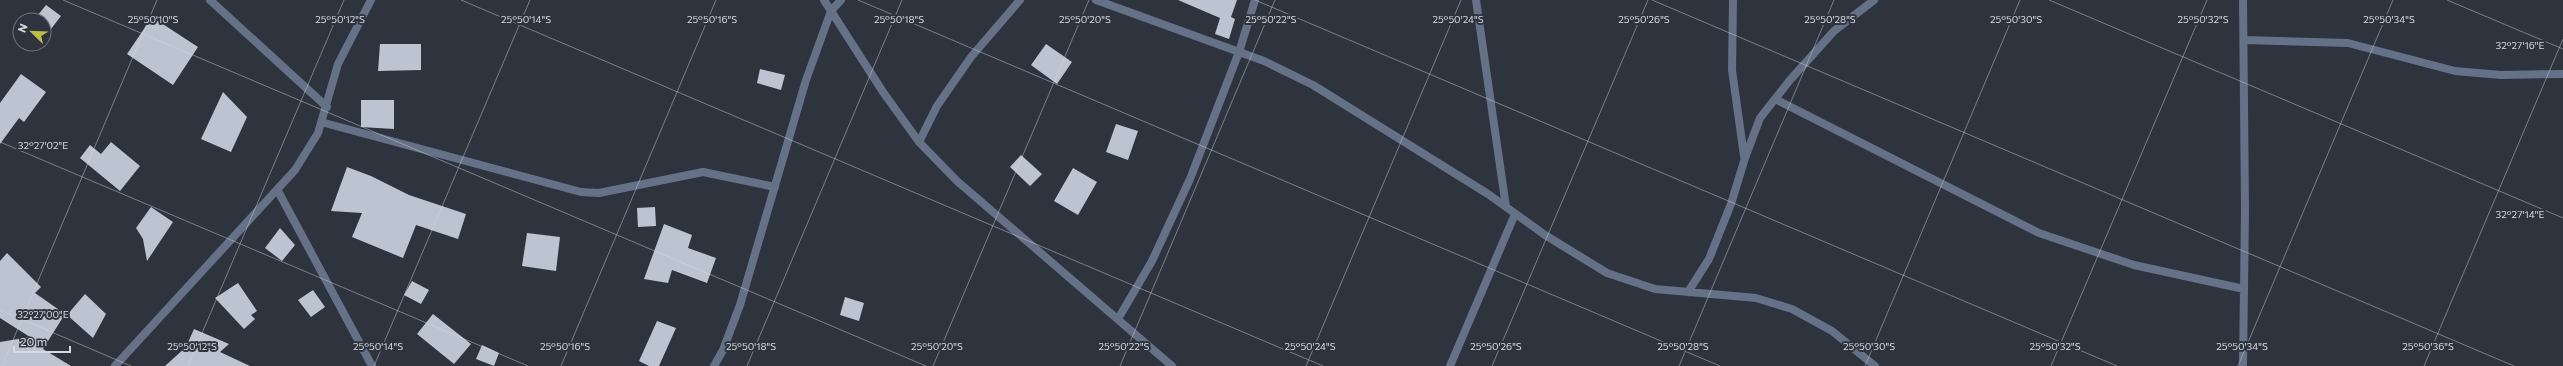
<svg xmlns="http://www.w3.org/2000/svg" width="2563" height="366" viewBox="0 0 2563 366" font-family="Commissioner,sans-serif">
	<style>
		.building { fill: #bdc4d1 }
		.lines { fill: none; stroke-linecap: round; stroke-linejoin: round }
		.street { stroke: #647187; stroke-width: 8 }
		.ticks { fill: none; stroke: #d6dae0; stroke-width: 1; stroke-opacity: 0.45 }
		.ticks-label { font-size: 10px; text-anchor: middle; fill: #d6dae0; stroke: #2e343e; stroke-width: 4; stroke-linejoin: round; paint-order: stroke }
	</style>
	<rect width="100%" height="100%" fill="#2e343e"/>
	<path class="building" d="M1178,0H1237L1231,17L1235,19L1229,39L1215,34L1220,18Z
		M46,5L61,16L44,38V20H34Z
		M152,17L198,47L173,85L127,54Z
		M380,44H421V70L378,71Z
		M1046,44L1072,62L1057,84L1031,65Z
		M760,69L785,75L781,90L757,83Z
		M21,74L46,92L24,122L19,118L0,144V103Z
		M223,92L247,117L231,152L201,139Z
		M361,100H394V129L361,127Z
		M1116,124L1138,131L1128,160L1106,152Z
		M111,142L140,166L120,191L80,158L90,145L101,154Z
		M1021,155L1042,174L1030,186L1010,167Z
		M347,167L371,176L409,195L466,214L458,239L416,225L403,258L352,237L362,213L331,211Z
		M1073,168L1097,182L1078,215L1054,201Z
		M151,207L173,222L147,261L143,239L136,228Z
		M655,207L656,226L638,227L637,208Z
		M664,224L692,235L688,248L716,258L707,283L672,270L668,283L644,279Z
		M280,228L295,245L282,261L265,248Z
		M527,233L560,237L556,271L522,266Z
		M7,253L41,287L35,293L65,314L43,349L71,366H0V342L30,337L0,318V261Z
		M412,281L429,290L421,304L404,295Z
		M238,283L257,311L251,315L255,319L244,329L215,298Z
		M313,290L325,307L311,317L298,300Z
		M85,294L106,314L93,338L67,315Z
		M845,297L864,303L859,321L840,315Z
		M433,314L471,344L454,364L417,334Z
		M657,321L676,328L659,366H649L639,361Z
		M194,329L229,344L220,352L250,366H165L186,347Z
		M482,345L499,353L494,366L476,359Z"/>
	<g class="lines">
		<path class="street" d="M210,0L327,107
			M824,0L883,92L919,142L957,181L1172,366
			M1096,0L1264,61L1313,85L1488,194L1545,235L1607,273L1655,289L1756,298L1792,309L1832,331L1875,366
			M1476,0L1506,207
			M1733,0L1732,70L1744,156
			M2244,40L2348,43L2455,71L2501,75L2563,74
			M1775,99L2039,233L2134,265L2244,289
			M321,122L581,192L599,193L703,172L775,187
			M919,142L937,106L971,57L1020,0
			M278,191L372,366
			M1688,292L1709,259L1731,204L1745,158L1760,118L1790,80L1834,31L1874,0
			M1118,319L1152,261L1190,179L1239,52L1255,0
			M115,366L295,170L318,133L338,64L371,0
			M714,366L723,350L740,305L806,80L831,11L841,0
			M1450,366L1515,214
			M2243,366L2245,210L2243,0"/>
	</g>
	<path class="ticks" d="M63,0L926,366M461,0L1323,366M858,0L1720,366M1255,0L2117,366M1652,0L2514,366M2049,0L2563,218M2447,0L2563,49M0,142L528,366M0,310L131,366M2,366L157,0M188,366L344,0M374,366L530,0M561,366L716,0M747,366L902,0M933,366L1089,0M1120,366L1275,0M1306,366L1461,0M1492,366L1648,0M1679,366L1834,0M1865,366L2020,0M2051,366L2207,0M2238,366L2393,0M2424,366L2563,39"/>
	<g class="ticks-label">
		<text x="153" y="23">25°50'10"S</text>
		<text x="340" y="23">25°50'12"S</text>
		<text x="712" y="23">25°50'16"S</text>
		<text x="899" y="23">25°50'18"S</text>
		<text x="1271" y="23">25°50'22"S</text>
		<text x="1830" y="23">25°50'28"S</text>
		<text x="2203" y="23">25°50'32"S</text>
		<text x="526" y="23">25°50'14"S</text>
		<text x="1085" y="23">25°50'20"S</text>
		<text x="1458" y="23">25°50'24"S</text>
		<text x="1644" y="23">25°50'26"S</text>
		<text x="2016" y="23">25°50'30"S</text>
		<text x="2389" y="23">25°50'34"S</text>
		<text x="2520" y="49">32°27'16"E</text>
		<text x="43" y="149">32°27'02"E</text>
		<text x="2520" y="218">32°27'14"E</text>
		<text x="43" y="318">32°27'00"E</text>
		<text x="192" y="350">25°50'12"S</text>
		<text x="378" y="350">25°50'14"S</text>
		<text x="565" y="350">25°50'16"S</text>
		<text x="751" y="350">25°50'18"S</text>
		<text x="937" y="350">25°50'20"S</text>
		<text x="1124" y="350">25°50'22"S</text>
		<text x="1310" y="350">25°50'24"S</text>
		<text x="1496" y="350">25°50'26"S</text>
		<text x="1683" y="350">25°50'28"S</text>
		<text x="1869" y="350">25°50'30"S</text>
		<text x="2055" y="350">25°50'32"S</text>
		<text x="2242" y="350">25°50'34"S</text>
		<text x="2428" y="350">25°50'36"S</text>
	</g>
	<g transform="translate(32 32) rotate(293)"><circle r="19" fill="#2e343e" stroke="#71767f"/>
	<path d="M0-3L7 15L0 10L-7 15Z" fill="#bcbf44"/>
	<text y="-6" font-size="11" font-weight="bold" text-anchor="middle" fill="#d6dae0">N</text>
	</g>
	<path d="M14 346v6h56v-6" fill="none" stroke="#d6dae0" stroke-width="2"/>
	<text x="20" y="346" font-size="12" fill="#d6dae0" stroke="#2e343e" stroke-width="3" paint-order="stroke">20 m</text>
</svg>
